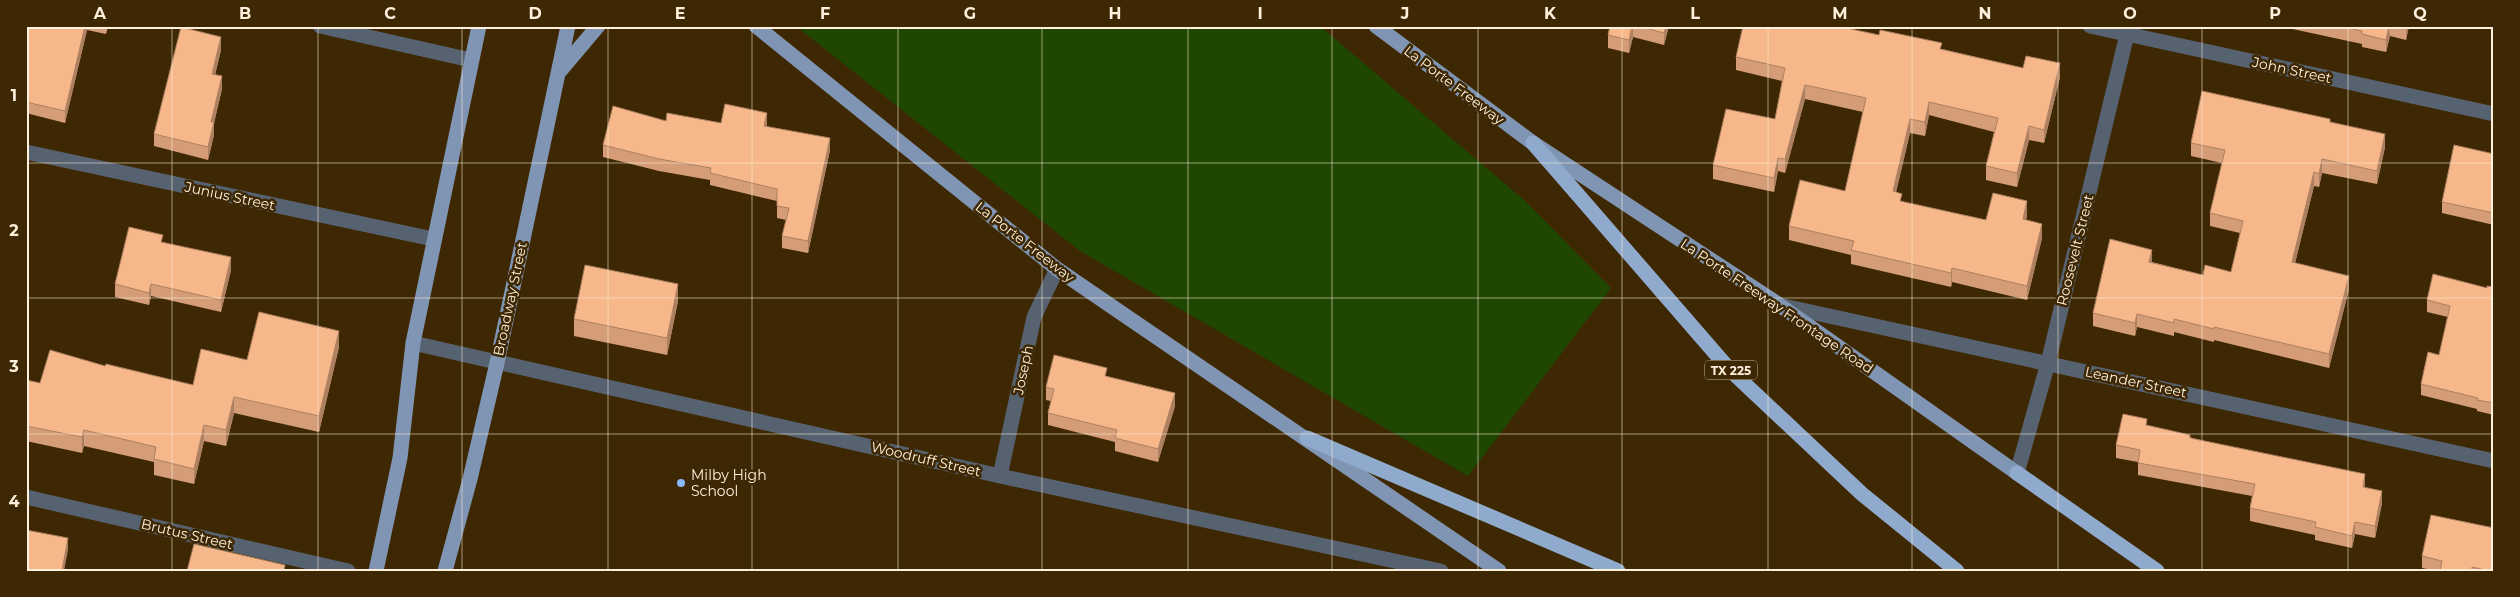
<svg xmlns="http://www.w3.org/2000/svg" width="2520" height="597" viewBox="0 0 2520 597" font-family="Montserrat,sans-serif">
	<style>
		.green { fill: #1f4702 }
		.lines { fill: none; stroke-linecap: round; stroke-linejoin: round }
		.minor { stroke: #576270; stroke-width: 15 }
		.major { stroke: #8095b3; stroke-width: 15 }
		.highway { stroke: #90aacd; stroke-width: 15 }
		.wall { fill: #d49d77 }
		.shaded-wall { fill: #ac8061 }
		.building { fill: #f6b78a; stroke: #ac8061 }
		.grid { fill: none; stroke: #fef0dd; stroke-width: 1; stroke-opacity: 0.55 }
		.poi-dot { fill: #89bafc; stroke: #3d2803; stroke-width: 2 }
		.labels { text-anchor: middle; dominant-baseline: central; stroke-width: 5; stroke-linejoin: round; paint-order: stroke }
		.shield { fill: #3d2803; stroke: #c4b49c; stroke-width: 1 }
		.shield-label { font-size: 12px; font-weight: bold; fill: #fef0dd }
		.street-label { font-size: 14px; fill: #fef0dd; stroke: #3d2803 }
		.poi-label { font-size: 14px; fill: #fef0dd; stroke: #3d2803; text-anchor: start }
		.neatline { fill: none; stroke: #fef0dd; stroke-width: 2 }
		.grid-label { font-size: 16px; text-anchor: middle; font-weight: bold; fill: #fef0dd }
	</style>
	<rect width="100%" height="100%" fill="#3d2803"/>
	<path class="green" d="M796,26H1320L1524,200L1611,288L1468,476L1080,251Z"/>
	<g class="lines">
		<path class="minor" d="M320,26L471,60
			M2090,26L2494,114
			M26,152L433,239
			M1779,305L2494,461
			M413,343L1000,476L1441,571
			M2017,473L2048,363L2129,26
			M1000,476L1034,317L1057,269
			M26,497L348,571"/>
		<path class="major" d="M756,26L1057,269L1499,571
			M1376,26L1533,143L1778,304L2017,473
			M560,71L598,26
			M376,571L400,458L413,343L479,26
			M445,571L470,479L497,363L568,26"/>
		<path class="highway" d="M1533,143L1729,369L1862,494L1957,571
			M1307,438L1618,571
			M2017,473L2157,571"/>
	</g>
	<path class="wall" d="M26,26H108L106,34L87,30L65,123L26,113Z
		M1610,26H1669L1664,45L1633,37L1629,53L1608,48V35Z
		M2288,26H2409L2406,40L2390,36L2386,52L2362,47V44L2288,28Z
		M1942,49L2060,77L2044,143L2029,140L2017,187L1986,180V166L1994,132L1929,115L1925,136L1910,133L1896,192L1902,202L1986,220L2027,215L2026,220L2042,238L2027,300L1952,282L1951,287L1851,264V255L1789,240V226L1845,191L1863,112L1805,99L1785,173L1778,171L1774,192L1713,179V165L1775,119L1782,81L1736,70V57Z
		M221,50L215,75L222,89L214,123V135L208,160L154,146V134Z
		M666,121L767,125L766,126L830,150L808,253L782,248V236L786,220L777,218V201L710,185V180L659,171L603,157V145Z
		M2330,122L2385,147L2377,184L2322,173L2319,187L2314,186L2295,263L2349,289L2329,368L2214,340V342L2174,332V336L2137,327L2135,336L2093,326V313L2152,262L2203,275L2231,272L2240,233L2210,226V213L2222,163L2191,156V143Z
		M2494,154V225L2442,213V202Z
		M163,242L231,270L221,312L151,296L149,305L115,297V284Z
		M2494,287V415L2477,411V409L2421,395V384L2439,355L2448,317L2427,312V300L2487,288Z
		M678,301L667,355L574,336V319Z
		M339,347L319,432L234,413L226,446L204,441L194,484L154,475V462L84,446L82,453L26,441V380L40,383L105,366L193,385L247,360Z
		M1107,376L1175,406L1158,462L1115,451V442L1048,425V413L1051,401L1046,400V387Z
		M2147,425L2365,487L2382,503L2375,538L2355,534L2352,548L2315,540V535L2250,521V508L2252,496L2138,475V462L2116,458V445Z
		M2422,556L2494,571H2437L2422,568Z"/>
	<path class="shaded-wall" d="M85,26H87V30L65,123V111Z
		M1633,26V37L1629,53V40Z
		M1666,26H1669L1664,45V33Z
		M2389,26L2390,36L2386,52V40Z
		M2406,26H2409L2406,40Z
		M221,37V50L212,87V74Z
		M2060,63V77L2044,143V130Z
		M222,76V89L214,123V135L208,160V147L211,122Z
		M1805,85V99L1785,173V159Z
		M1929,102V115L1925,136V122Z
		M767,113V125L764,138V126Z
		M1910,119V133L1893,205V191Z
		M2029,126V140L2017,187V173Z
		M2385,134V147L2377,184V171Z
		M830,138V150L808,253V241Z
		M1778,158V171L1774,192V178Z
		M2322,159V173L2319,187V174Z
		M2314,172V186L2292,276V262Z
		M2027,201V215L2023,233V219Z
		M2042,224V238L2027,300V286Z
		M2152,250V263L2149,262Z
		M231,257V270L221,312V300Z
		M1952,268V282L1951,287V273Z
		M2349,276V289L2329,368V354Z
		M151,284V296L149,305V293Z
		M678,284V301L667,355V338Z
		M2137,314V327L2135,336V323Z
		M339,331V347L319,432V416Z
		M1175,393V406L1158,462V449Z
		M234,397V413L226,446V430Z
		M204,425V441L194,484V469Z
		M84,430V446L82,453V437Z
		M2365,474V487L2363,499V487Z
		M2382,491V503L2375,538V526Z
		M2355,522V534L2352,548V536Z
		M68,538V550L64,571H62Z"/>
	<path class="building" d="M26,26H85L65,111L26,102Z
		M1610,26H1632L1629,40L1608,35Z
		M1638,26H1666L1664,33Z
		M1743,26H1837L1879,35L1880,30L1942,43L1940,49L2023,68L2026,56L2060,63L2044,130L2029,126L2017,173L1986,166L1998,118L1929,102L1925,122L1910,119L1893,191L1902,194L1900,201L1986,220L1993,193L2027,201L2023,219L2042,224L2027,286L1952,268L1951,273L1851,250L1854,241L1789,226L1800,180L1845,191L1866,98L1805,85L1785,159L1778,158L1774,178L1713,165L1726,109L1775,119L1785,68L1736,57Z
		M2339,26H2389L2386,40L2362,34V31Z
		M181,27L221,37L212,74L222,76L211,122H214L208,147L154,134Z
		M2202,91L2307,114L2330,119V122L2385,134L2377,171L2322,159L2319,174L2314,172L2292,262L2349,276L2329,354L2214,327V329L2174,319V323L2137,314L2135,323L2093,313L2110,239L2152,250L2149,262L2203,275L2205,265L2231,272L2243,221L2210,213L2225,150L2191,143Z
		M725,104L767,113L764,126L830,138L808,241L782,236L789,208L777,206V189L710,173L711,168L659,159L603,145L613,106L666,121L667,113L721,123Z
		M2454,145L2494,154V213L2442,202Z
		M129,227L163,235L161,242L231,257L221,300L151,284L149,293L115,284Z
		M585,265L678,284L667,338L574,319Z
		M2433,274L2487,288V286L2494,287V403L2477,400L2478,398L2421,384L2428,352L2439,355L2450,306L2427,300Z
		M259,312L339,331L319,416L234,397L226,430L204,425L194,469L154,459L156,447L84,430L82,437L26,426V380L40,383L50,350L105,366L106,364L193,385L201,349L247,360Z
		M1054,355L1107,368L1105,376L1175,393L1158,449L1115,438L1117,430L1048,413L1054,389L1046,387Z
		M2123,414L2147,419L2146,425L2190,435V438L2365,474L2363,487L2382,491L2375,526L2355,522L2352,536L2315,527L2316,522L2250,508L2255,484L2138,463L2140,450L2116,445Z
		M2431,515L2494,528V566L2493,571H2489L2472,567V571H2440L2442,561L2422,556Z
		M26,530L68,538L62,571H26Z
		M194,544L285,565L284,571H187Z"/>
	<path class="grid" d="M172,26V571M318,26V571M462,26V571M608,26V571M752,26V571M898,26V571M1042,26V571M1188,26V571M1332,26V571M1478,26V571M1622,26V571M1768,26V571M1912,26V571M2058,26V571M2202,26V571M2348,26V571M26,163H2494M26,298H2494M26,434H2494"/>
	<circle class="poi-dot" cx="681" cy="483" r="5"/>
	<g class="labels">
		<rect class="shield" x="1705" y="360.5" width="52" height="19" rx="4"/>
		<g class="shield-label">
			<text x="1731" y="370">TX 225</text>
		</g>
		<g class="street-label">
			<text transform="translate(2292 70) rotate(12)">John Street</text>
			<text transform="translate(1454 85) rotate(37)">La Porte Freeway</text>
			<text transform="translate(230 196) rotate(12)">Junius Street</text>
			<text transform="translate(1025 242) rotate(38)">La Porte Freeway</text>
			<text transform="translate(2075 250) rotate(-76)">Roosevelt Street</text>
			<text transform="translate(510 299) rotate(-78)">Broadway Street</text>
			<text transform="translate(1777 306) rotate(34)">La Porte Freeway Frontage Road</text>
			<text transform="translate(1023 370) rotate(-78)">Joseph</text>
			<text transform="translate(2136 382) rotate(12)">Leander Street</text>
			<text transform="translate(926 459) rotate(13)">Woodruff Street</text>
			<text transform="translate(187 534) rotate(13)">Brutus Street</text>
		</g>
		<g class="poi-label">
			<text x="691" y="475">Milby High<tspan x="691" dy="16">School</tspan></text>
		</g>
	</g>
	<rect width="2520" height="597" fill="none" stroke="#3d2803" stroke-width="55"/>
	<rect x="28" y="28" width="2464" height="542" class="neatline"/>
	<g class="grid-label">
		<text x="100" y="19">A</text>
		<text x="245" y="19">B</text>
		<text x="390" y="19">C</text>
		<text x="535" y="19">D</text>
		<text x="680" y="19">E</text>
		<text x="825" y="19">F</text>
		<text x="970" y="19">G</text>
		<text x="1115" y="19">H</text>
		<text x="1260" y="19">I</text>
		<text x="1405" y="19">J</text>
		<text x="1550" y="19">K</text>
		<text x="1695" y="19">L</text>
		<text x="1840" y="19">M</text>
		<text x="1985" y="19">N</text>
		<text x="2130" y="19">O</text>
		<text x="2275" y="19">P</text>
		<text x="2420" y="19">Q</text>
		<text x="14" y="101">1</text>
		<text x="14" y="236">2</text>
		<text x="14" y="372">3</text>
		<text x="14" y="507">4</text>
	</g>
</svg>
